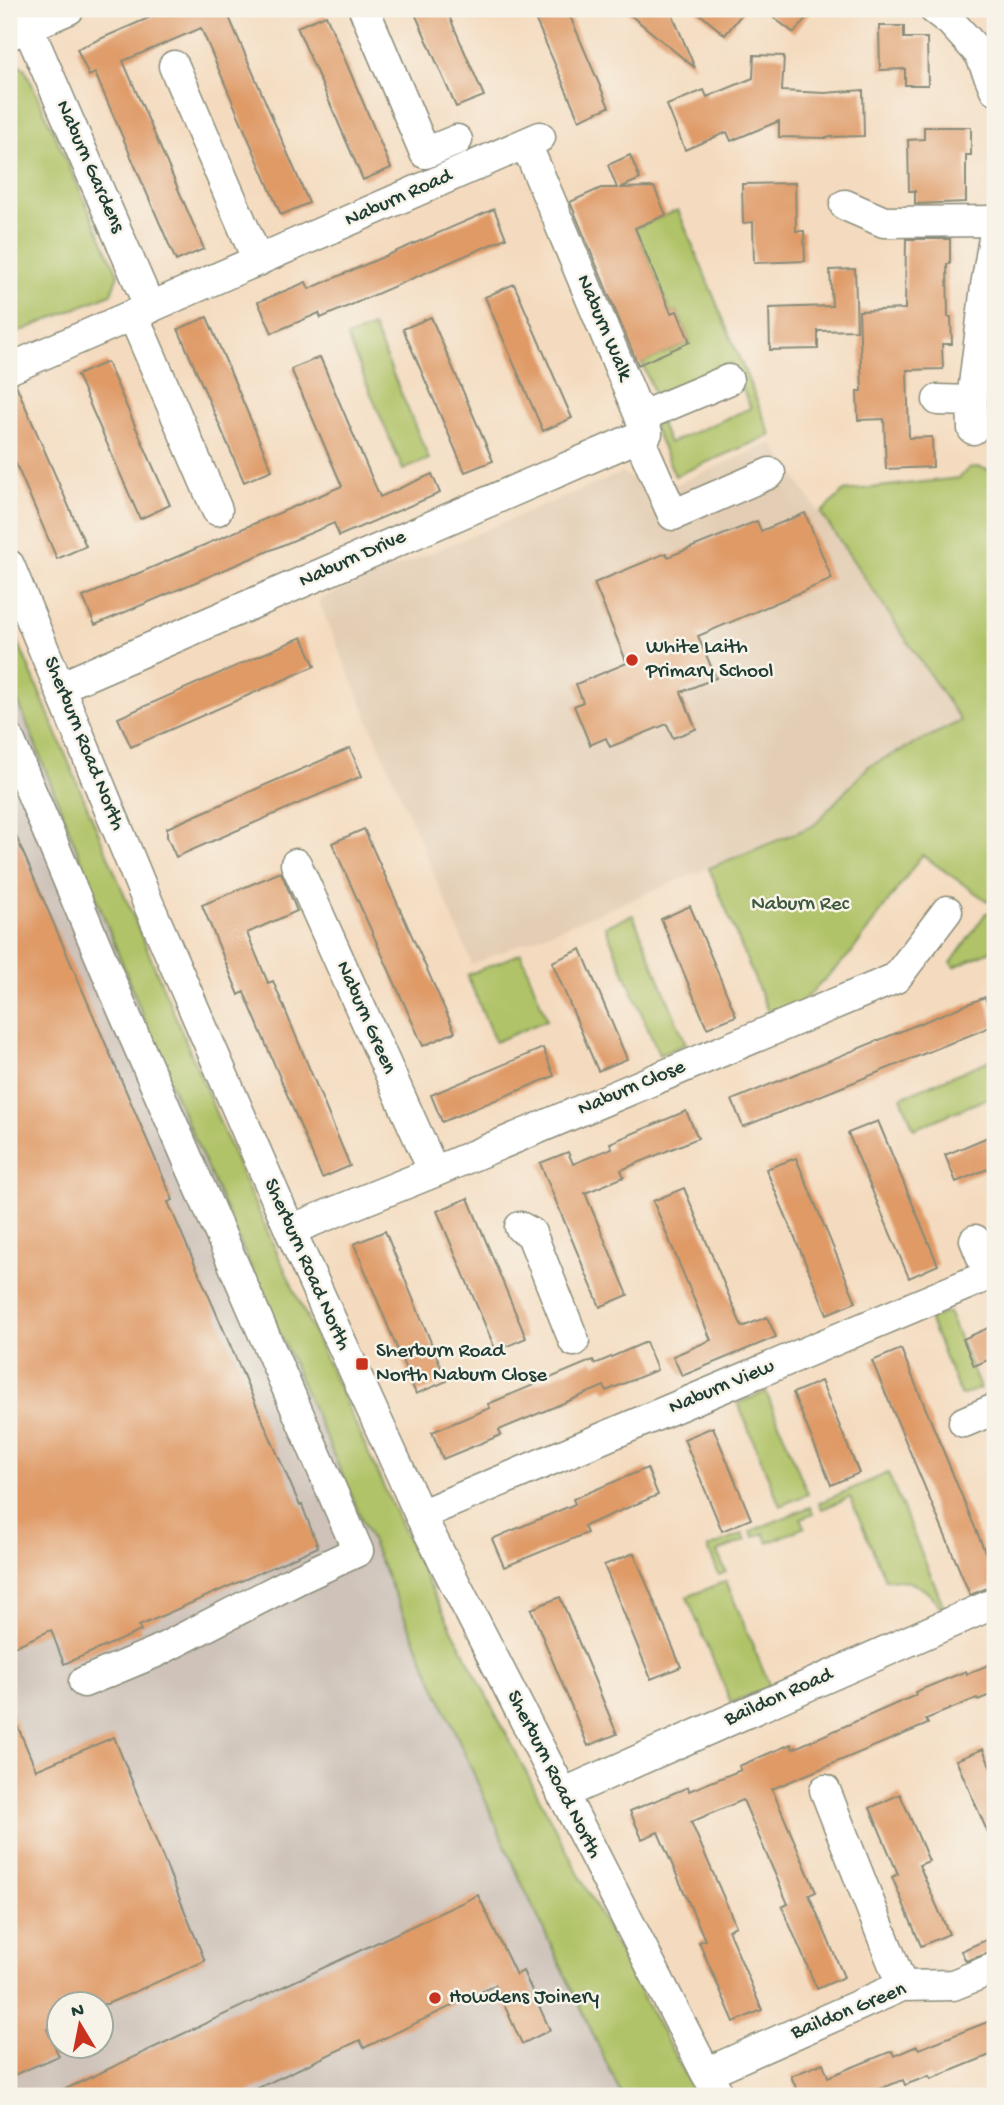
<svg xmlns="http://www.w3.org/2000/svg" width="1004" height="2105" viewBox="0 0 1004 2105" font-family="'Gochi Hand',sans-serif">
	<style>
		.built { fill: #e3cdb4 }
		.industrial { fill: #cec2b9; fill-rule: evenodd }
		.green { fill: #b0c367; stroke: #68804e; stroke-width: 2 }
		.building { fill: #df9a66 }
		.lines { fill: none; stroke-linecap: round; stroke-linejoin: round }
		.minor-casing { stroke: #8a8c7a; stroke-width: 33 }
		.minor { stroke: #fff; stroke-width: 30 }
		.poi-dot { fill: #c8321e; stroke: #f7f3e8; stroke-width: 2.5 }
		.labels { text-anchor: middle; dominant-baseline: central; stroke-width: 5; stroke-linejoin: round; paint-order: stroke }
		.street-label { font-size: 21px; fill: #1f3d34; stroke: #f7f3e8 }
		.poi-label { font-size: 21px; fill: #1f3d34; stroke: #f7f3e8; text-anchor: start }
		.park-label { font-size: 21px; fill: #3c583e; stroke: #f7f3e8 }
	</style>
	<rect width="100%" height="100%" fill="#f7f3e8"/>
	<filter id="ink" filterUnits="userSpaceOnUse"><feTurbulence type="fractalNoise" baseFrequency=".0143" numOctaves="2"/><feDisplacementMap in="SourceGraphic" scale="14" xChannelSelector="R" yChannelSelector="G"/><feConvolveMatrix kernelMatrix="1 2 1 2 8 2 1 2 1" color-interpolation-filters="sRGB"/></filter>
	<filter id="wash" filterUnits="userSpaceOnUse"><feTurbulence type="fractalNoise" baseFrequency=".00686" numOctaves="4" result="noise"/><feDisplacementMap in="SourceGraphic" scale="28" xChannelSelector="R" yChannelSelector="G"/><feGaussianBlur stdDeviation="1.57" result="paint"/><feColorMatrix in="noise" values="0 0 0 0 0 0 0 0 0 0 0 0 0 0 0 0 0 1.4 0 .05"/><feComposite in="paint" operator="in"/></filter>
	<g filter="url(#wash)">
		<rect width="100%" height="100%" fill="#f4dbbf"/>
		<path class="built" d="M772,443L961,721L869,766L813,826L472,964L318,600L622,473L637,481L646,497Z"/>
		<path class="industrial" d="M9,678L166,1074L519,1877L622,2096H9ZM60,2004H102V2046H60Z"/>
		<path class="green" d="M13,60L25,69L118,274L111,294L9,336V62Z
			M678,210L771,435L675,476L653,425L660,422L669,443L751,408L731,363L655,395L642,363L690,342L677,311L671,313L635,228Z
			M373,327L429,459L403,470L347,337Z
			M979,467L995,472V899L987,901L922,855L851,953L775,1029L709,868L813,826L869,766L961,721L821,513L844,491L959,478L969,468Z
			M9,620L244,1180L423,1573L634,1981L697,2096H622L519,1877L166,1074L9,678Z
			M994,912L995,949L954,967L951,963L986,913Z
			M633,915L686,1044L659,1055L605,926Z
			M521,953L547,1020L495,1042L467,975Z
			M995,1058V1095L914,1129L901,1097Z
			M948,1312L980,1388L961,1396L929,1319Z
			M766,1392L808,1494L780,1506L738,1403Z
			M888,1473L944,1607L941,1608C926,1586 911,1579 885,1579L850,1497L822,1509L819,1503Z
			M810,1507L813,1513L801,1518L805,1527L768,1543L764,1533L754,1537L751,1531Z
			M743,1534L746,1540L717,1552L726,1572L719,1575L708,1548Z
			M726,1581L770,1687L731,1703L687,1597Z"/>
		<g id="blocks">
			<path class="building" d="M169,9H247L229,17L309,203L281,215L201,28L123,61L204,249L176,261L95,73L89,76L77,49Z
				M413,9H446L484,96L456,107Z
				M531,9H567L609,107L579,120Z
				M623,9H670L695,68Z
				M694,9H746L725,35Z
				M762,9H813L794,33Z
				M326,15L391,168L363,180L297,27Z
				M879,26H904V38H927L928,85H905V69L880,70Z
				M754,55L784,56L782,91L825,93L863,90L864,136L826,137V138L779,137V121L731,141L727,132L685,150L667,105L704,90L707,97L753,78Z
				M924,127H971V155H966V202L915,204V191H909L908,140L924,139Z
				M630,155L640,179L620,188L654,187L666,215L635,228L671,313L677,311L690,342L638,365L570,202L601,188H617L608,165Z
				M795,183L796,231H804L805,261L754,263L753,222L743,223L742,184Z
				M494,209L506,238L321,318L319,313L272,333L258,302L306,282L309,289Z
				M906,239H950V264H947L948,317H951L952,344H942L943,369L907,370L909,438L932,437L933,467L886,469L884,419L858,420L857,391H862L859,311L905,309Z
				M855,269L857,330L818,331V349L770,350L769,308L832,306L830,270Z
				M514,284L572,418L543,431L485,297Z
				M207,317L272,470L244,482L178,329Z
				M431,317L493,461L465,472L403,329Z
				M320,357L380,497L432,474L440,493L339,536L334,523L95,625L83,597L342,486L291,369Z
				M107,362L170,505L140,519L77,375Z
				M16,385L86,546L57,559L9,448V386Z
				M805,513L832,579L698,636L716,678L681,692L696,729L673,738L667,724L610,747L606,738L590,745L574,706L583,702L576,684L627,663L594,583L666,553L668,557L757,521L761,531Z
				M302,637L315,666L131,747L118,718Z
				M350,748L362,776L176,857L167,837V828Z
				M9,820L173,1200L168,1202L300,1506L302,1505L318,1547L139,1626L141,1631L64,1664L51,1630L9,1649Z
				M364,829L455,1032L423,1046L332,843Z
				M281,872L297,911L247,933L268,983L273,981L350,1166L322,1178L244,992L239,995L202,905Z
				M690,906L736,1016L707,1028L661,919Z
				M581,949L627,1059L598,1071L552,962Z
				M985,997L995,1025L743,1127L732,1100Z
				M543,1048L554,1076L442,1122L431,1095Z
				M686,1111L698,1138L621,1170L624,1177L585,1193L628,1295L600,1307L540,1163L568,1152L573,1164L612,1148L610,1143Z
				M878,1121L938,1265L909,1278L848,1133Z
				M995,1134V1166L956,1182L945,1155Z
				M796,1158L856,1302L827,1314L766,1169Z
				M684,1188L742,1327L767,1317L776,1337L682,1376L673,1356L711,1340L653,1201Z
				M468,1198L526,1338L496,1351L437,1211Z
				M385,1231L447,1381L416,1394L354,1244Z
				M995,1325V1357L974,1366L963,1339Z
				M646,1342L657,1370L606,1391L604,1386L499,1430L501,1435L443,1459L432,1432L490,1408L488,1404L593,1360L595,1364Z
				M901,1349L995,1576V1585L970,1595L872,1361Z
				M821,1381L859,1473L831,1485L793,1393Z
				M713,1427L751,1519L722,1531L684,1439Z
				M647,1468L658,1495L584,1526L587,1533L504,1567L492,1539L575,1504L573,1499Z
				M634,1553L681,1667L651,1679L604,1565Z
				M560,1597L617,1734L588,1746L531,1609Z
				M995,1662V1693L978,1700L977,1698L926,1719L928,1724L772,1789L816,1892L809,1895L844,1977L817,1989L782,1907L788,1904L743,1800L691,1822L736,1926L728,1930L762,2010L734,2022L699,1942L705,1940L658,1832L642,1839L630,1811L688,1787L689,1791L741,1770L739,1766L791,1744L793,1749L916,1695L915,1692L966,1671L967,1674Z
				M9,1706L36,1770L114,1737L205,1961L107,2004H60V2024L47,2029L59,2056L9,2077Z
				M983,1749L995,1778V1849L956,1760Z
				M900,1794L929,1861L919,1865L949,1934L921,1946L892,1877L898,1874L870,1808Z
				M478,1895L516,1975L523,1971L550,2030L522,2044L495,1985L364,2048L360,2040L241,2096H51Z
				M995,1936V1951L966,1961L961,1951Z
				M995,2019V2053L931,2079L929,2076L905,2085L903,2080L861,2096H782L797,2090L791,2076L823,2063L828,2077L892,2051L894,2056L917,2046L919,2049Z"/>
		</g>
	</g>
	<g filter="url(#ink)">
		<use href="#blocks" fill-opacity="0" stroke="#8a8c7a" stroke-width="2"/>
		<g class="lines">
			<g class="minor-casing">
				<path id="minor" d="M20,9L150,308
					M364,9L425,153L457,140
					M934,9L950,21L980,54L995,89
					M11,34L69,9
					M174,66L258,261
					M526,144L555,212
					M845,205L884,222L995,221
					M133,315L217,510
					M9,369L540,137
					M938,400L972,401L973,429
					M972,401L986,286L995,232
					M640,417L728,380
					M638,436L673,515L770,473
					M9,565L148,903L290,1230L420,1515L706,2073L720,2096
					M60,687L647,433L559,222
					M9,739L122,1008L358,1551L298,1579L156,1652L84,1682
					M296,864L434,1172
					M520,1227L531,1233L574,1341
					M290,1230L434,1172L896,978L947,911
					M964,1422L995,1409
					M420,1515L989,1275L975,1240
					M825,1790L902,1986
					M562,1794L995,1603
					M706,2073L902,1986L953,1985L995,1968"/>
			</g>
			<use href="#minor" class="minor"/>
		</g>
	</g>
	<g class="poi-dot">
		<circle cx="632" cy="660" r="7"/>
		<rect x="355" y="1357" width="14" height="14" rx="3.5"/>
		<circle cx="435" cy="1998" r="7"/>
	</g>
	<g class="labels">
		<g class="street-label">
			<text transform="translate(89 167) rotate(66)">Naburn Gardens</text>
			<text transform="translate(399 199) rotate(-24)">Naburn Road</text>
			<text transform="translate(603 328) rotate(67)">Naburn Walk</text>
			<text transform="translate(353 560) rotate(-24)">Naburn Drive</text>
			<text transform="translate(83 744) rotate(68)">Sherburn Road North</text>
			<text transform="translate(365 1018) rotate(66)">Naburn Green</text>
			<text transform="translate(632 1089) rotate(-23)">Naburn Close</text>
			<text transform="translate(306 1265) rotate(66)">Sherburn Road North</text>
			<text transform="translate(722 1388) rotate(-23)">Naburn View</text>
			<text transform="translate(779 1698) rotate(-24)">Baildon Road</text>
			<text transform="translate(553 1775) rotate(63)">Sherburn Road North</text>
			<text transform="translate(849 2012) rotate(-22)">Baildon Green</text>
		</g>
		<g class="poi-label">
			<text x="646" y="648">White Laith<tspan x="646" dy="24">Primary School</tspan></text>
			<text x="376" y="1352">Sherburn Road<tspan x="376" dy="24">North Naburn Close</tspan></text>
			<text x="449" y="1998">Howdens Joinery</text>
		</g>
		<g class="park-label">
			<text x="800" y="905">Naburn Rec</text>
		</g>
	</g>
	<rect width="1004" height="2105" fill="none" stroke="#f7f3e8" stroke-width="35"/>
	<g transform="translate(80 2025) rotate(350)"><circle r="33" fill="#f7f3e8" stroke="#a1aaa0" stroke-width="2"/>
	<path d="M0-5L12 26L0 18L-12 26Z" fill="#c8321e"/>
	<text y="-10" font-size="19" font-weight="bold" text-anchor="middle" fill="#1f3d34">N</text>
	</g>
</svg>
